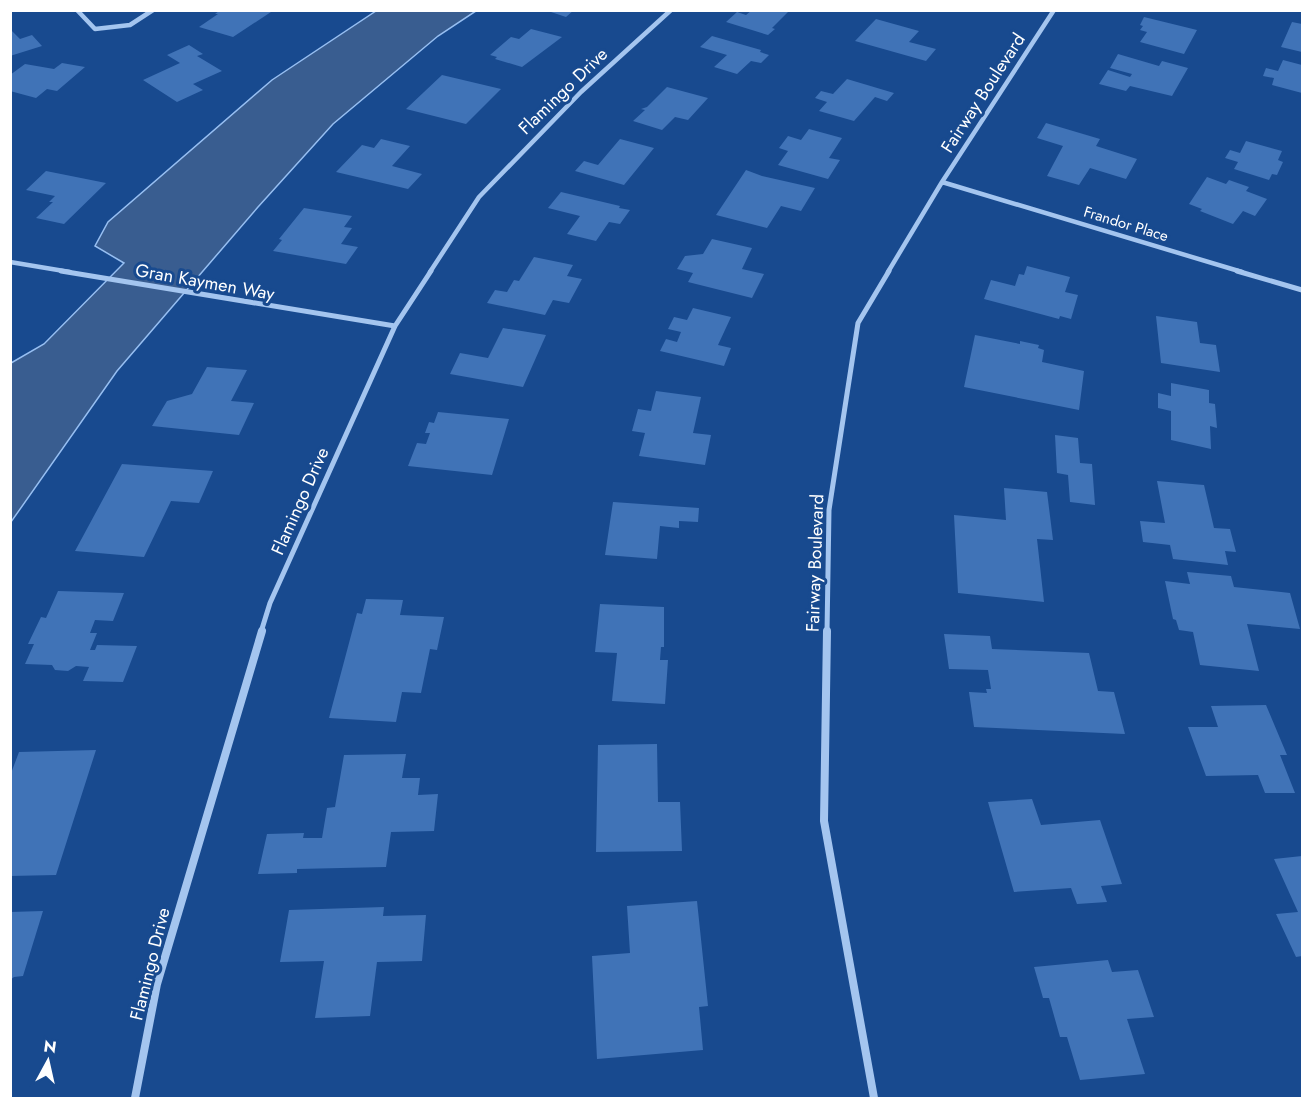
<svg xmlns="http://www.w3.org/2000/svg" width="1313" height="1109" viewBox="0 0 1313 1109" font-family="Jost,sans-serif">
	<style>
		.water { fill: #395d90; stroke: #97bff2; stroke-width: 1.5 }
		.building { fill: #4073b7 }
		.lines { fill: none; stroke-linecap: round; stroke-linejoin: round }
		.street-far2 { stroke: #a4c5ef; stroke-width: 4.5 }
		.street-far1 { stroke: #a4c5ef; stroke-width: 5 }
		.street { stroke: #a4c5ef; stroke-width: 8 }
		.labels { text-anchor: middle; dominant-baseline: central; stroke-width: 6; stroke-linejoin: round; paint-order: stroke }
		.far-street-label { font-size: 15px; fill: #fff; stroke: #184a8f }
		.street-label { font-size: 18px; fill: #fff; stroke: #184a8f }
	</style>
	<rect width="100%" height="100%" fill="#184a8f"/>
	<path class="water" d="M376,11H476L438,36L333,124L258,207L117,371L11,522V363L44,344L124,263L95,246L108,222L272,80Z"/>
	<path class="building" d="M225,10H274L233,37L199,27L218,14H215L219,11Z
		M545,10H574L566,17Z
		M752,10H790L772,28L775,29L768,35L726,22L737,12L746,15Z
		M1144,17L1197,30L1184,54L1140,42L1147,32L1140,30L1143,26L1140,25Z
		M876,19L919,31L909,42L936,49L926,61L855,41Z
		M1292,22L1302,24V52L1281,47Z
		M10,29L20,39L32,35L42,46L10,56Z
		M531,29L562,37L522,67L495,59L497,57L490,55L511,37L519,39Z
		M712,36L761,50L760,52L769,55L761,63L751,61L737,74L714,67L727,55L700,47Z
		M189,45L203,54L197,56L222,71L193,84L203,90L177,102L143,80L180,63L167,55Z
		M1118,54L1159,66L1162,61L1188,68L1172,96L1130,86L1126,91L1099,84L1108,70L1130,77L1132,74L1110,68Z
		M1283,60L1302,65V93L1272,85L1274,78L1263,76L1266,68L1278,71Z
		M62,63L85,67L57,91L47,89L36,98L10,91V75L25,64L54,69Z
		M442,75L501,89L466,124L406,109Z
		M847,79L894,93L887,101L875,97L854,121L819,111L827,102L815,98L821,91L833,94Z
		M667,87L708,98L688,120L675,117L662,130L633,121L645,110L641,109L647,107Z
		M1046,123L1100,139L1096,146L1137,159L1126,179L1090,168L1079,185L1047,176L1063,146L1037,138Z
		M809,129L842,138L829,158L840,160L828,179L778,165L788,151L779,148L788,136L801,140Z
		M381,139L410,146L392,166L422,174L408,189L336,172L362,145L374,148Z
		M620,139L654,148L624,185L575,171L584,161L598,165Z
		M1246,141L1282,151L1278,160L1283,162L1277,175L1272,174L1269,180L1234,169L1238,162L1225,158L1230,150L1240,153Z
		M746,170L762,176L815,188L801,211L781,206L767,228L716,215Z
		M46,171L106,183L64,224L36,218L53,202H49L55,196L26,190Z
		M1207,177L1226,184L1229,180L1249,187L1246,191L1267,199L1255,216L1243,211L1233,224L1200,211L1202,209L1189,204Z
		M561,192L620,206L619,208L630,210L620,224L609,222L596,241L567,234L580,216L548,208Z
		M304,208L352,216L344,227L352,228L341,244L358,247L346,264L273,251L282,240L279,239Z
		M712,239L752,248L742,269L764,274L752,298L688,282L693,273L677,269L685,256L703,254Z
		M534,257L573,265L567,276L582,279L569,303L553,300L545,315L487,303L495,290L507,292L514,280L519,281Z
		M1027,266L1070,277L1065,292L1078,295L1071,319L1060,316L1059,319L984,299L991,280L1015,286L1019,274L1024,275Z
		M693,308L731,317L718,345L731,348L724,366L660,351L666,339L677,342L681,332L668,329L674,317L687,320Z
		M1156,316L1197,322L1200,343L1216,345L1220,372L1161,363Z
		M503,328L546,335L523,387L450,374L460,353L488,358Z
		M975,335L1020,344V341L1039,345L1038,348L1044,350L1042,362L1084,371L1079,410L964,387Z
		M207,367L247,370L231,401L254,403L239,435L152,426L167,401L192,394Z
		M1171,383L1209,390V403L1215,404L1217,428L1210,426L1211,449L1171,440V411L1158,408V393L1171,396Z
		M656,391L701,397L693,433L711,435L705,465L639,456L645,433L632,431L638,409L651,411Z
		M438,412L509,419L492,475L408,466L417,443L426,444L430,433H425L429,422L434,423Z
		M1055,435L1078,438L1080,463L1092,464L1095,505L1070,502L1068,475L1057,473Z
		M122,464L213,471L199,503L171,501L144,557L75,551Z
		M1157,481L1204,485L1214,528L1230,529L1236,552L1225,551L1228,565L1173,559L1170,545L1143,542L1140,521L1165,523Z
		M1004,488L1047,492L1053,540L1037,539L1044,602L958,593L954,515L1006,520Z
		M613,502L699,508L698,522L679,521V528L660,526L657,559L605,555Z
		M1187,572L1231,576L1234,587L1290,593L1300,629L1247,624L1259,671L1200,665L1193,632L1179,630L1176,620L1173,619L1165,581L1190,584Z
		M58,591L124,593L113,621L95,620L90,633H97L90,650H95L97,645L137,646L123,682L83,681L89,667L76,666L68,671L55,670L52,665L25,664L34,644H28L41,617L46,618Z
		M366,599L403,600L400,615L444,617L437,650L430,649L421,693L402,692L396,722L329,718L357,613L362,614Z
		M600,604L664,607V647H661L660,660H668L665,704L612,701L617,653L595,652Z
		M944,634L990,636L992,649L1089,653L1098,691L1114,692L1125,734L974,727L969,692L987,693L986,689H991L988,670L949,669Z
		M1266,705L1287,755H1280L1295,793H1265L1258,775L1206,776L1188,727H1218L1211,706Z
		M657,744L658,802H680L682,851L596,852L598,745Z
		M96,750L56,875L10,876V776L19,752Z
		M406,754L402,778H420L418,795L438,794L434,831L391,832L386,867L297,869V873L258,874L267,834L304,833L303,838H322L327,808L335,807L344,755Z
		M1032,799L1041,825L1100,820L1122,884L1101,886L1107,902L1077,904L1071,888L1014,892L988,802Z
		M1302,856V956L1296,957L1276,914L1298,912L1274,859Z
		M697,901L708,1006L699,1007L703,1050L597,1059L592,956L630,953L627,906Z
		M384,907L383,916L426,915L422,961L377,962L370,1016L315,1018L324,961L280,962L289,910Z
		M43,911L23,976L14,977L10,980V912Z
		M1108,960L1112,972L1138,970L1154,1017L1127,1019L1145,1074L1080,1080L1067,1037H1060L1049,998H1043L1034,967Z"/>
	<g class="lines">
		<path class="street-far2" d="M77,10L95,29L130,25L153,10
			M942,182L1242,272
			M10,262L70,272
			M430,272L479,197L581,92L671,10
			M888,272L942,182L1054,10"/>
		<path class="street-far1" d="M61,271L395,326
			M1237,271L1302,290
			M261,632L270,603L395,326L431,271
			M827,632L829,510L858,323L889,271"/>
		<path class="street" d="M827,631L824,821L874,1098
			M135,1098L157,984L262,631"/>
	</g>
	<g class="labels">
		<g class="far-street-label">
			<text transform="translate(1126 224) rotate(17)">Frandor Place</text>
		</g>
		<g class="street-label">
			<text transform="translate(563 91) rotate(-44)">Flamingo Drive</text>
			<text transform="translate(983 93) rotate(-57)">Fairway Boulevard</text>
			<text transform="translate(205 282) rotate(10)">Gran Kaymen Way</text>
			<text transform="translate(300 501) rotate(-66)">Flamingo Drive</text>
			<text transform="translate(815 563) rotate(-88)">Fairway Boulevard</text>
			<text transform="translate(150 964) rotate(-76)">Flamingo Drive</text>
		</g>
	</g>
	<rect width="1313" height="1109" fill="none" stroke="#ffffff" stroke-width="24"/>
	<g transform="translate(48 1061) rotate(8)" stroke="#184a8f" stroke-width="4.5" paint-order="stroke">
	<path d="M0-4.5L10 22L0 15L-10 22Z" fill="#ffffff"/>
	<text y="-9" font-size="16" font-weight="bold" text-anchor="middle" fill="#ffffff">N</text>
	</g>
</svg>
